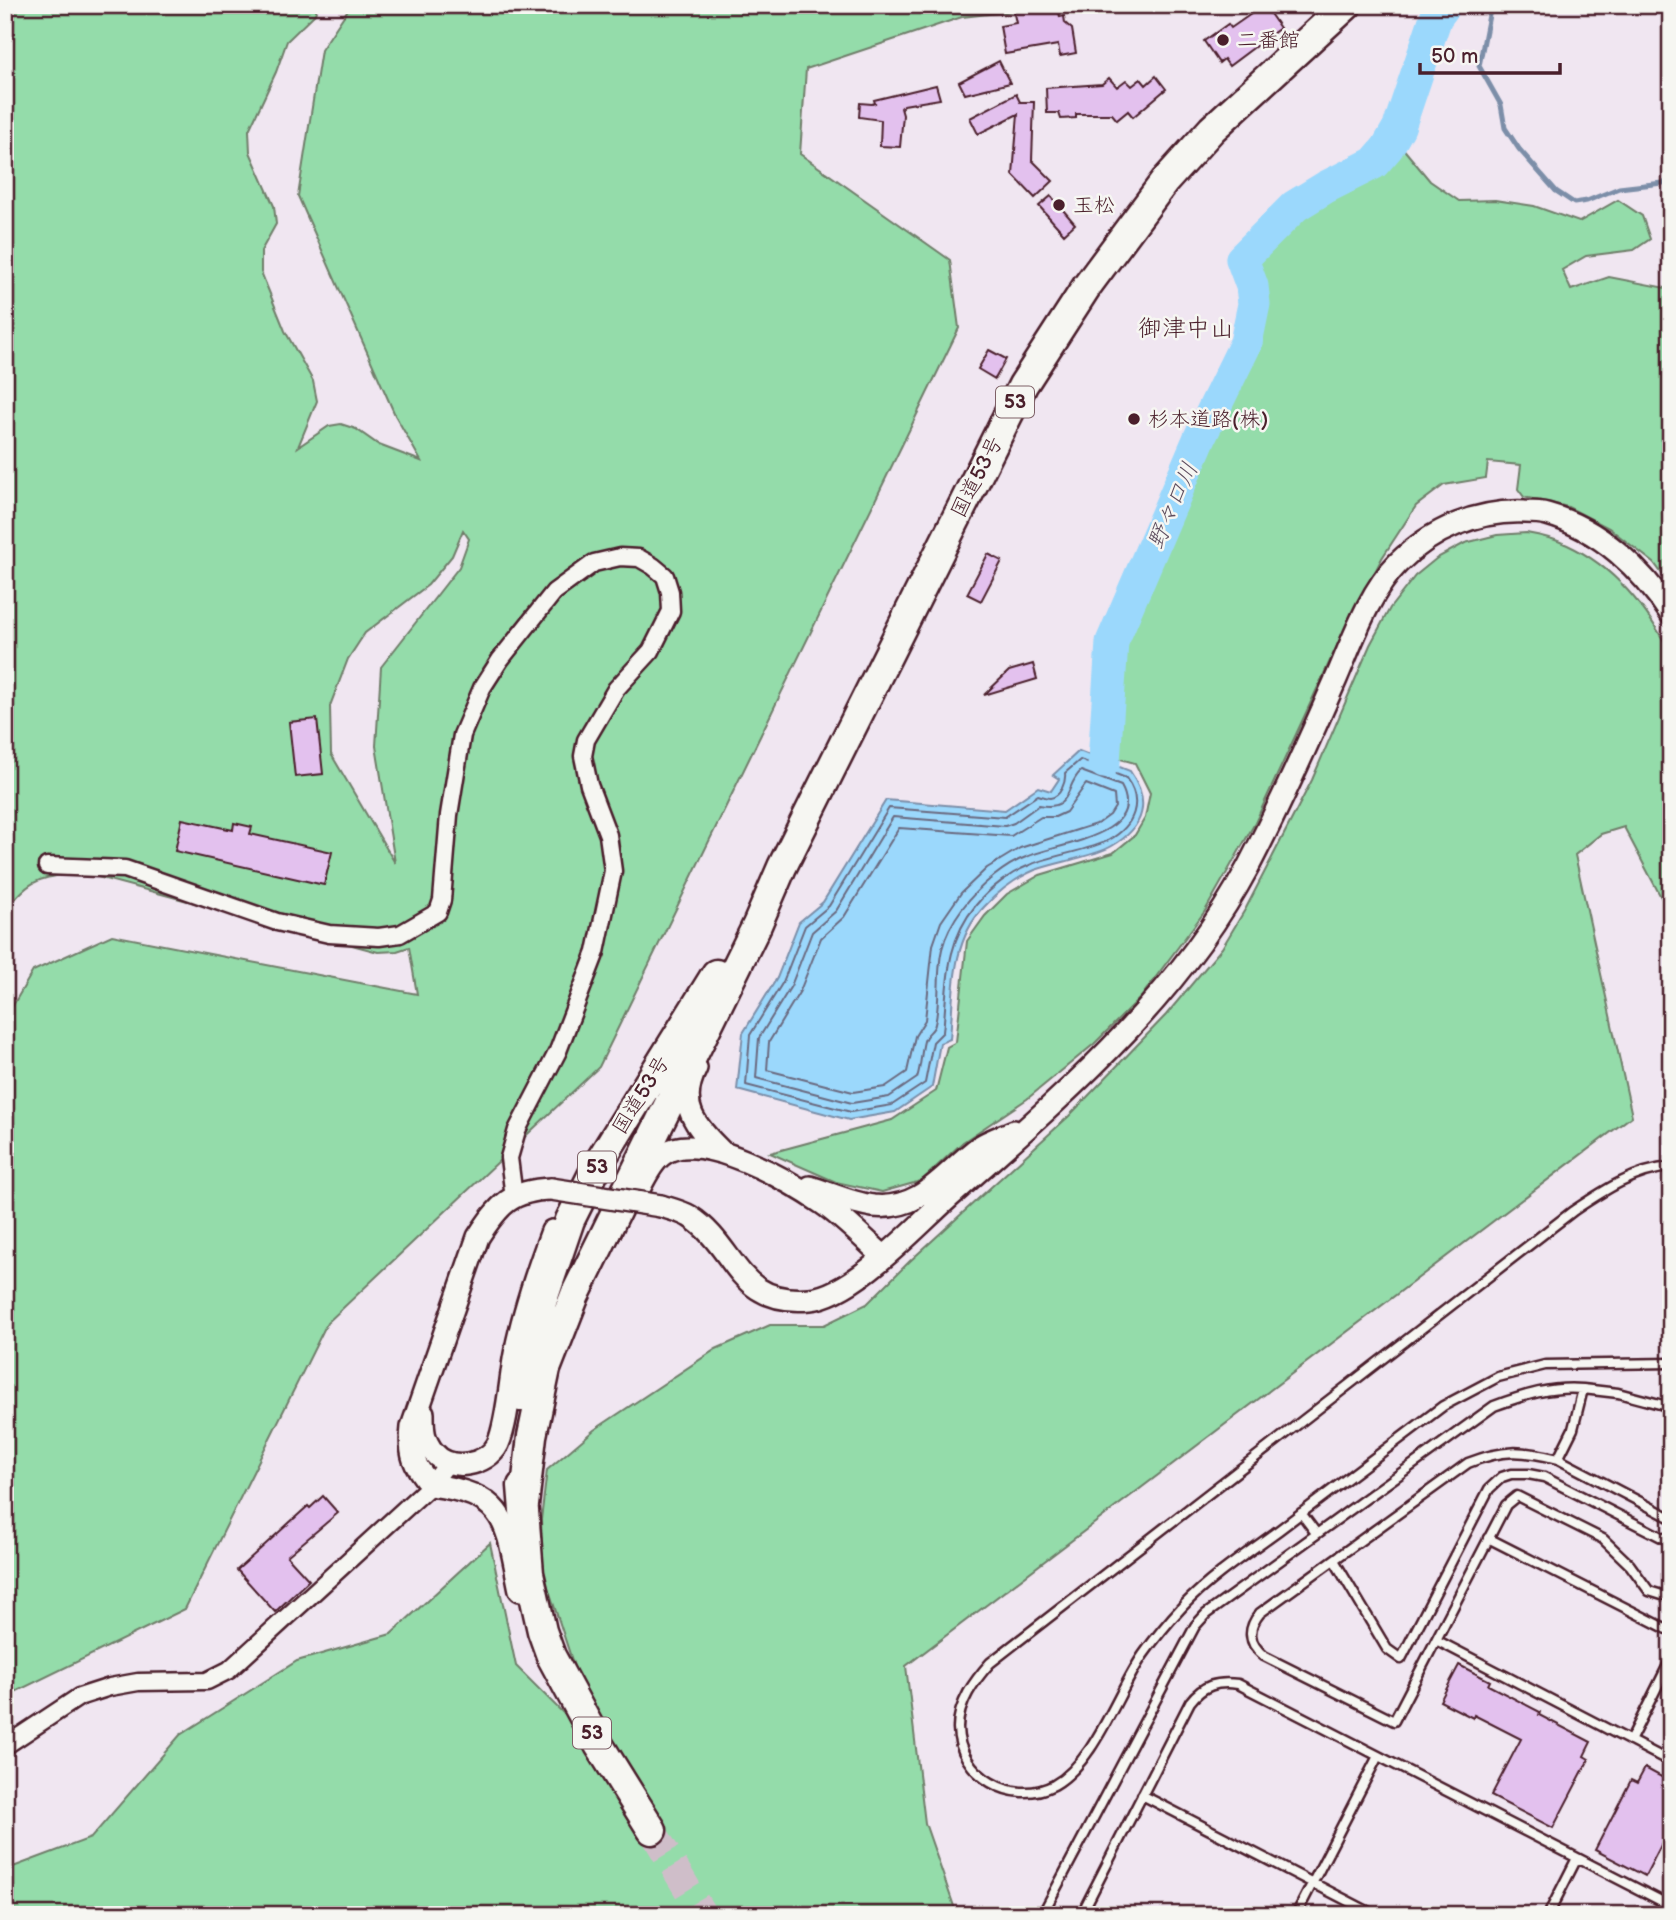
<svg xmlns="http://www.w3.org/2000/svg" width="1676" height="1920" viewBox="0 0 1676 1920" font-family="'Balsamiq Sans','Klee One',sans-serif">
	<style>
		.green { fill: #94dcaa; stroke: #6f7e6a; stroke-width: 2; fill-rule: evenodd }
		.water { fill: #9bd8fc; stroke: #7b8ea8; stroke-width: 2 }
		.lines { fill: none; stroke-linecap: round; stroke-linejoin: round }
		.shore { stroke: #6a697f; stroke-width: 2 }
		.stream { stroke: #7b8ea8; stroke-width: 5 }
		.river { stroke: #9bd8fc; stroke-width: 33 }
		.building { fill: #e3c1ee; stroke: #4a1f2b; stroke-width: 2 }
		.trunk-tunnel { stroke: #cfbec9; stroke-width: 28; stroke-dasharray: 28 14; stroke-linecap: butt }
		.service-casing { stroke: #4a1f2b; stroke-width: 13 }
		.minor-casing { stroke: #4a1f2b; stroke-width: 21 }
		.tertiary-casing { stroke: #4a1f2b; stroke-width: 26 }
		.trunk-casing { stroke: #4a1f2b; stroke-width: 33 }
		.service { stroke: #f6f6f2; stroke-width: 8 }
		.minor { stroke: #f6f6f2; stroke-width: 16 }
		.tertiary { stroke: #f6f6f2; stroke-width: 21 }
		.trunk { stroke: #f6f6f2; stroke-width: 28 }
		.tertiary-bridge-casing { stroke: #4a1f2b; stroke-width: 26; stroke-linecap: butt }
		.tertiary-bridge { stroke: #f6f6f2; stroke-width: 21 }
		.poi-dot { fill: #4a1f2b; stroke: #f6f6f2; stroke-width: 2.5 }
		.labels { text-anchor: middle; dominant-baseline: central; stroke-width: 5; stroke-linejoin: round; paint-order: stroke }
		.shield { fill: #f6f6f2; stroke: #7e6067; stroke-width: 2 }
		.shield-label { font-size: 19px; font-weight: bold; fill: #4a1f2b }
		.poi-label { font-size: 21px; fill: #4a1f2b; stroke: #f6f6f2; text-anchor: start }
		.street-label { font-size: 21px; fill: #4a1f2b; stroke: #f6f6f2 }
		.water-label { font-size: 23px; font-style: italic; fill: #5e4d5f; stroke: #f6f6f2 }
		.quarter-label { font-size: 24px; fill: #4a1f2b; stroke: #f6f6f2 }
	</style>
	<rect width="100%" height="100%" fill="#f0e6f1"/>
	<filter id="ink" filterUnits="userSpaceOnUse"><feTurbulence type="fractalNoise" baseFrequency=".0143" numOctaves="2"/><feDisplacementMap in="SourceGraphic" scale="14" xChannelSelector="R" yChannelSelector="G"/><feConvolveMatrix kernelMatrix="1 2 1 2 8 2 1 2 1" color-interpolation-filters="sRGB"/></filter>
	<g filter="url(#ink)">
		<path class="green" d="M5,5H318L315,14L287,41L276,72L249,130L250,152L274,206L276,224L261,251V272L285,331L313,381L317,401L298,447L329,426L341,424L356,429L379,445L421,461L395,415L298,196L321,50L351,5H1067L962,17L806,69L800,154L950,260L959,328L599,1067L327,1323L185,1609L5,1697V1019L33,971L112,935L417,994L409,947L397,951L378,952L79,872C39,879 30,877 5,912ZM463,530L469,539L459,567L381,667L376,746L395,863L331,754L330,706L348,659L365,633L428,585L452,556Z
			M1401,146L1430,181L1459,201L1495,200L1534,206L1579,222L1618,200L1642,216L1650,239L1634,250L1586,256L1562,270L1571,290L1609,277L1671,289V421L1664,431L1671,437V586L1654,563L1609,528L1568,507L1524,497L1518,489L1521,465L1488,462L1486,478L1444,485L1416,506L1382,558L1335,650L1255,823L1205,911L1141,997L1094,1044L1027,1099L963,1142L921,1181L882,1192L836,1182L770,1153L892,1120L936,1091L947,1047L956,1042L967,941L985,916L1007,894L1040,875L1113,853L1135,835L1145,818L1150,793L1135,763L1113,757L1121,641L1258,334L1263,291L1252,259L1301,213L1329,194L1375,173Z
			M1526,533C1536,535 1548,537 1558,541C1609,561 1646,606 1671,654V916L1624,827L1601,834L1575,855L1632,1116L906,1666L925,1823L957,1915H5V1870L91,1838L180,1735L297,1661L391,1634L490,1543L516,1666L563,1713L584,1697L543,1572L541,1520L547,1470L594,1430L716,1349L770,1325H824L867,1304L910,1261L1069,1116L1166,1015L1222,948L1246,908L1312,780L1370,645L1390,608L1415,576L1437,558L1465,543L1497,535Z"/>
		<path class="water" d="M1079,751L1130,771C1151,801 1145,827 1112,846C1096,856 1057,862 1035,870C1016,878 998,892 984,907C950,943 954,993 950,1039L940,1043L932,1087L895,1112L849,1120L737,1090L743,1033L777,978L799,922L823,902L886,800L1005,810L1038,787L1051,791L1059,779L1053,775Z"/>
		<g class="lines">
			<path class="shore" d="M1080,760L1126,778C1144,802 1134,826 1109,840C1091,850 1054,855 1032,864C1011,872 990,888 976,905C944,944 948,985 943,1032L933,1042L925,1083L892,1105L851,1112L746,1085L750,1035L783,982L805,926L829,906L889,808L1005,817L1038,795C1042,796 1046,798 1050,798C1061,797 1066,781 1065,773Z
				M1081,771L1121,786C1148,834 1060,844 1031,855C1019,859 1004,868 994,876C971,894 949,921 942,949C936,973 941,1000 935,1024C934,1031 926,1033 924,1041C921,1053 921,1066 917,1078L889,1097L852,1103L756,1078L759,1038L791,986L812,932L836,911L893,817L1005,826L1014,823L1039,805C1074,811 1064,786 1081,771Z
				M1086,784L1114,795L1115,807L1110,815L1099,823L1020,848L987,868L961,893L941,922L933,945L925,1020L915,1036L907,1072L885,1087L853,1092L767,1070L769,1042L800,991L821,938L844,917L899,828L1011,836L1041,817H1055L1066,812Z"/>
			<path class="stream" d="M1491,5L1479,66L1501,105L1505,128L1519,149L1556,191L1574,203L1587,201L1619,188L1671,182"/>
			<path class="river" d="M1104,762L1112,642L1200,437L1246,343L1254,304L1252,286L1242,259L1295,206L1326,187L1374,163L1387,148L1399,127L1436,17L1445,5"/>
		</g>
		<path class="building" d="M1012,5L1058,7L1060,17L1064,16L1065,23L1072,29L1076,53L1060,56L1058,45L1005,54L1000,26L1016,23Z
			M1264,5L1280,28L1229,66L1224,59L1219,63L1204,41L1228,24L1231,28Z
			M999,61L1010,83L965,94L959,82Z
			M1156,76L1166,89L1133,117L1128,111L1117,120L1112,114H1076V118L1061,119L1059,113H1047L1046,88L1102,84L1109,78L1117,87L1126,80L1132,86L1141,79L1146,85Z
			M936,85L940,99L904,105L901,108L903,115L900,147L880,146L881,120L859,117L860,103L872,104L875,103L874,100Z
			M1016,94L1020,102H1034L1032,160L1053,181L1035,198L1013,175L1018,114L978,134L970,118Z
			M1051,196L1075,224L1064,234L1039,206Z
			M989,350L1006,359L995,379L978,369Z
			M988,554L1002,561L981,601L967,594Z
			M1033,664L1037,679L984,695L1009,671Z
			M317,719L323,774L295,777L289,722Z
			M182,819L233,830L234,823L252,827L250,834L332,852L324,885L175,851Z
			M323,1496L338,1513L287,1556L309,1580L275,1612L237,1570L308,1506L310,1508Z
			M1459,1665L1490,1681L1488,1685L1540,1712L1539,1715L1591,1742L1584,1756L1589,1759L1553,1828L1491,1796L1521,1739L1474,1715L1473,1718L1440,1701Z
			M1645,1768L1671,1782V1826L1645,1876L1595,1850L1631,1780L1637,1783Z"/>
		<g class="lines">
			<path class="trunk-tunnel" d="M652,1830L703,1915"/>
			<g class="service-casing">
				<path id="service" d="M1671,1167C1634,1170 1603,1191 1573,1211L990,1663C974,1681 958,1703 958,1728C959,1775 1012,1807 1054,1785C1095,1762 1117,1693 1143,1655C1155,1638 1169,1621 1183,1606C1211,1577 1246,1554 1279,1530C1334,1489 1388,1447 1443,1406L1498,1377L1545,1365L1671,1363
					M1583,1389L1618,1393L1671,1407
					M1558,1459C1522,1450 1503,1449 1468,1463L1260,1613C1247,1629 1248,1643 1264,1656L1394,1721L1506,1505L1517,1496L1603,1539L1630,1565L1649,1591L1662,1595L1671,1593
					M1301,1513L1316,1533
					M1488,1538L1671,1631
					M1334,1560L1387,1649L1401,1659L1489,1489L1502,1477L1511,1474H1528L1544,1477L1671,1542
					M1436,1640L1671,1762
					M1630,1741L1671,1659
					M1142,1795L1375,1915
					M1042,1915L1195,1626L1206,1614L1494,1406C1524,1395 1552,1386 1583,1389L1573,1429L1558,1459L1671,1518
					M1081,1915L1190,1702C1203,1685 1217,1681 1238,1684L1671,1906
					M1296,1915L1378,1756
					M1548,1915L1577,1858"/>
			</g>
			<g class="minor-casing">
				<path id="minor" d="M47,866L125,869L277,922L329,934L379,937L400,934L438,912L442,900L449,815L462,735L482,688L500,660L554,592L594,563L620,557L639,558L653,566L665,576L670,592L671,611L651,651L616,689L586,740L583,756L589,785L608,835L613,871L596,952L558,1051L517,1130L509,1158L514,1197
					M5,1746L79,1697L110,1687L138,1682L207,1681L229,1670L431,1485L448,1463"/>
			</g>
			<g class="tertiary-casing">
				<path id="tertiary" d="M696,1068C677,1105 695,1126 721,1151
					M640,1187C645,1177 654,1159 665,1153C701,1129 791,1182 822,1203C844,1218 864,1239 883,1256
					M810,1187C830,1193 851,1203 873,1206C922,1211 945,1172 979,1147C990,1140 1003,1136 1014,1131
					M661,1206C670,1209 680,1211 689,1216C738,1247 735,1306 810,1299C853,1295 914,1229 946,1200C1058,1100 1176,1002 1248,867C1280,806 1308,743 1336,679C1352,642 1369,592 1398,563C1432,529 1478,510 1525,512C1532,512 1540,512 1547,514C1600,529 1642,569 1671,614
					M423,1413C423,1429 423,1440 434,1453C450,1472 487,1466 498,1444C508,1421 510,1379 515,1354C523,1312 537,1271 552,1231
					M520,1590C506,1522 508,1495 431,1485C413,1465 409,1454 412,1427L478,1237C499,1205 511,1190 551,1189"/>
			</g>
			<g class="trunk-casing">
				<path id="trunk" d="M521,1397L542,1302L570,1220L598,1164L716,974
					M522,1486L529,1573L542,1631L551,1656L599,1745L652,1830
					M524,1505L532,1436L546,1369L575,1295L757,925L782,867L1023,385L1087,286L1165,181L1212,129L1347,5"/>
			</g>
			<use href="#service" class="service"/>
			<use href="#minor" class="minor"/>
			<use href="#tertiary" class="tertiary"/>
			<use href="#trunk" class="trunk"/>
			<g class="tertiary-bridge-casing">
				<path id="tertiary-bridge" d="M551,1189L661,1206"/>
			</g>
			<use href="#tertiary-bridge" class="tertiary-bridge"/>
		</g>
	</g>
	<g class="poi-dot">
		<circle cx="1223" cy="40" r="7"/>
		<circle cx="1059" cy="205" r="7"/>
		<circle cx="1134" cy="419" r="7"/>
	</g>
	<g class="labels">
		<g class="shield">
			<rect x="996" y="386.5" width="38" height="31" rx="5"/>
			<rect x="578" y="1151.5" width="38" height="31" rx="5"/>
			<rect x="573" y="1717.5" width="38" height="31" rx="5"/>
		</g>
		<g class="shield-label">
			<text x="1015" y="402">53</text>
			<text x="597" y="1167">53</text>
			<text x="592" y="1733">53</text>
		</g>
		<g class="poi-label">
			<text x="1237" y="40">二番館</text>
			<text x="1073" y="205">玉松</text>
			<text x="1148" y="419">杉本道路(株)</text>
		</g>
		<g class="street-label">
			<text transform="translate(977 477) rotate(-63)">国道53号</text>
			<text transform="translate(641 1095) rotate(-58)">国道53号</text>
		</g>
		<g class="water-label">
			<text transform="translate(1173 506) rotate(-66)">野々口川</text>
		</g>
		<g class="quarter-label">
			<text x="1186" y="328">御津中山</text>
		</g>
	</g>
	<rect width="1676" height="1920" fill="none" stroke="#f6f6f2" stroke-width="28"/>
	<rect x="14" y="14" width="1648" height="1892" fill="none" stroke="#4a1f2b" stroke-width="2.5" filter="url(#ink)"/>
	<path d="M1420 63v10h140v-10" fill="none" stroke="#4a1f2b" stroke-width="3.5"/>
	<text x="1431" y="63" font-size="21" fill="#4a1f2b" stroke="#f6f6f2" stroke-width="5" paint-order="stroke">50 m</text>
</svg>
